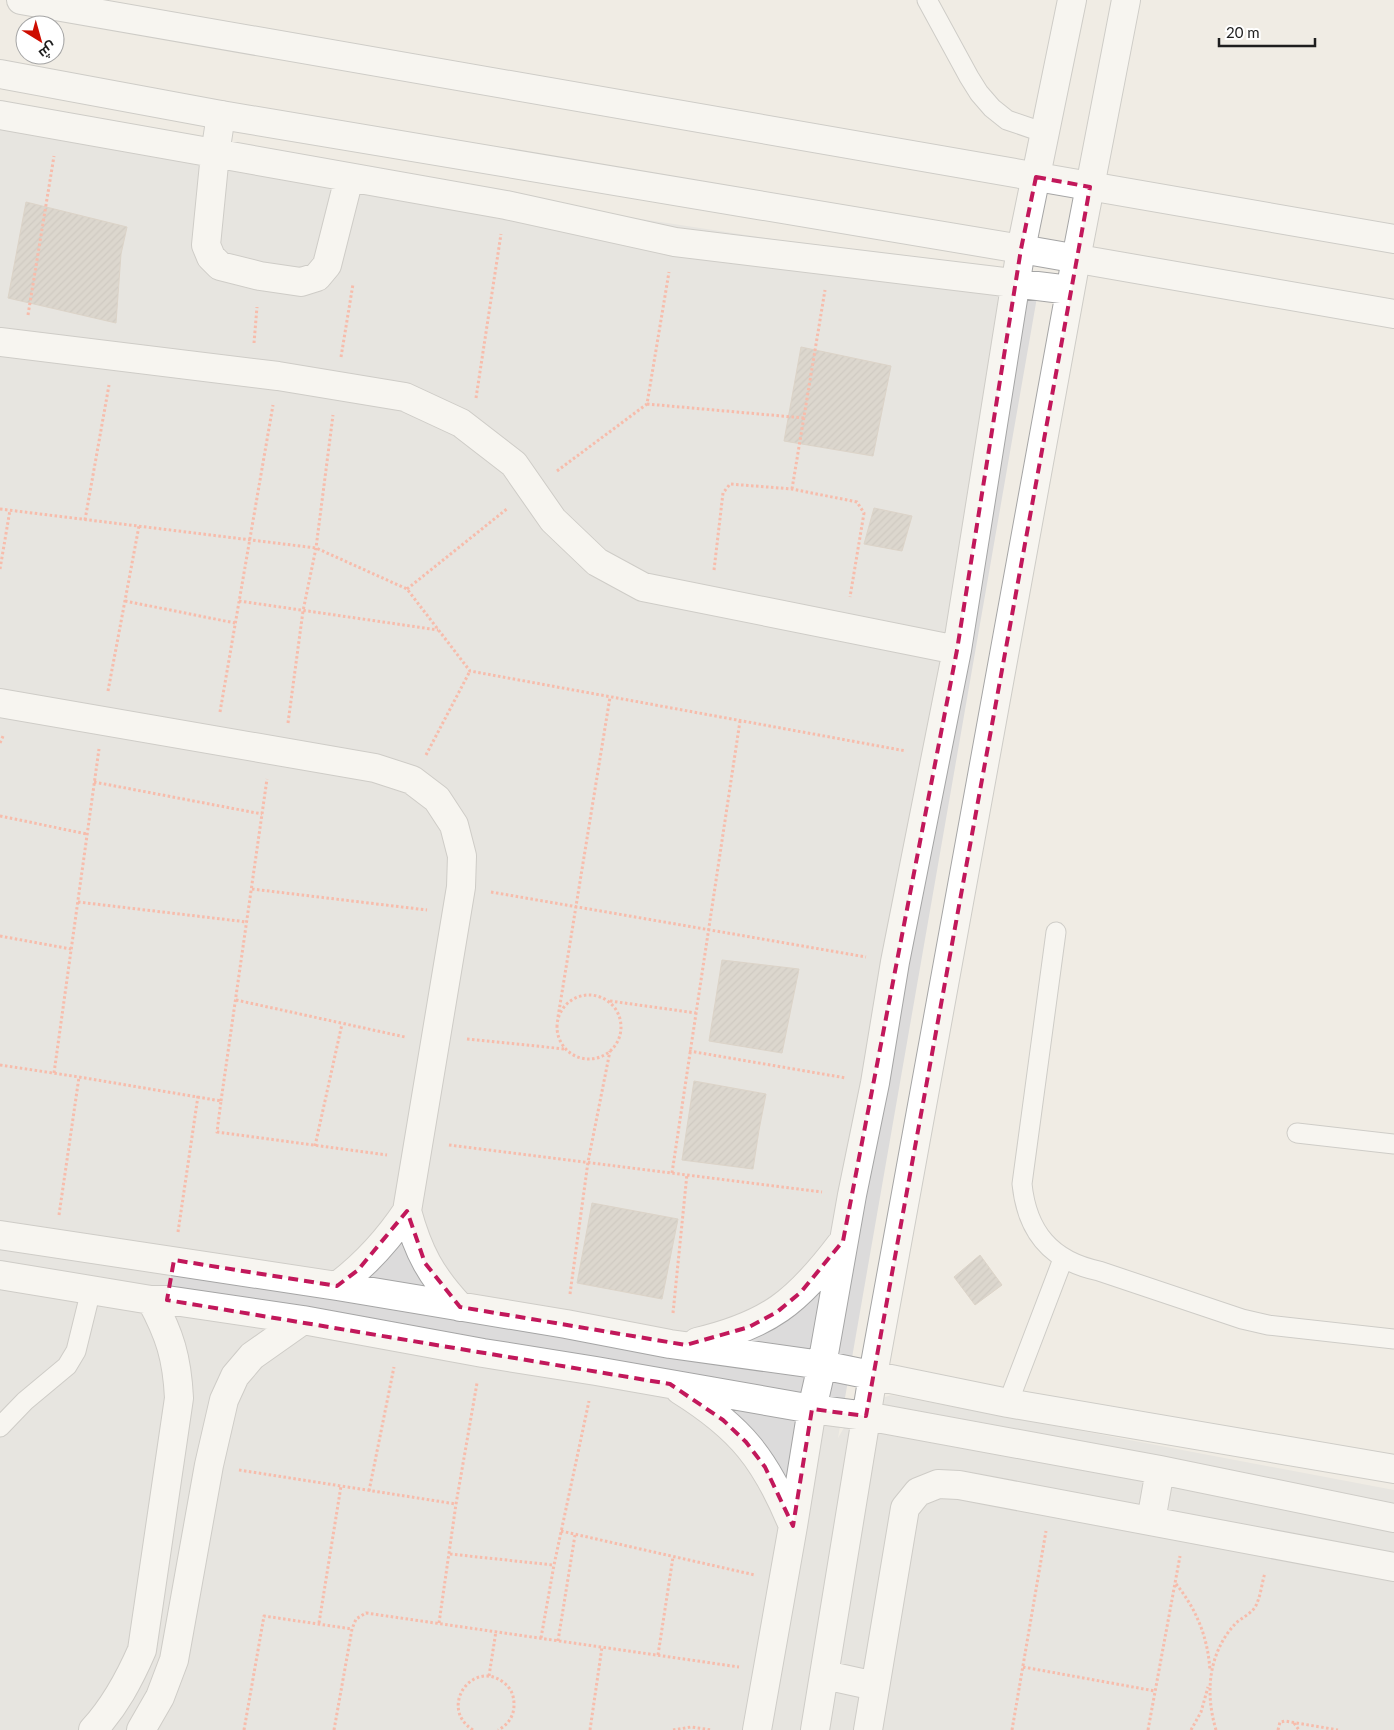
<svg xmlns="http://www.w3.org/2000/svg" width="1394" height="1730" viewBox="0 0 1394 1730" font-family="Lato,Cairo,sans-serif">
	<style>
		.residential { fill: #dcdbdb }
		.building { fill: url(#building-hatch); stroke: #c2b4a6 }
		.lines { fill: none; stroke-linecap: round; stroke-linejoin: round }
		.service-casing { stroke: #a5a5a5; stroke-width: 21 }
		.minor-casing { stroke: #a5a5a5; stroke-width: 30 }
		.tertiary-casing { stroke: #a5a5a5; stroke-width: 30 }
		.path { stroke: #fe8067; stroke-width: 3; stroke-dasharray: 2.5 2.5; stroke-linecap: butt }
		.service { stroke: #fff; stroke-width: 19 }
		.minor { stroke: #fff; stroke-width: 28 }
		.tertiary { stroke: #fff; stroke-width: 28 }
		.marked { fill: none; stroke: #c2185b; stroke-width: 4; stroke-dasharray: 10 6; stroke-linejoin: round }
	</style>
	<defs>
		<pattern id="building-hatch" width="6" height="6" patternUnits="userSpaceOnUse" patternTransform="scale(1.25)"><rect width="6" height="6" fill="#c4bcb3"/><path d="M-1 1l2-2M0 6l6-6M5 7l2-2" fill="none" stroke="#a8a19a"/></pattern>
	</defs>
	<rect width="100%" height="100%" fill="#f0ece4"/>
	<path class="residential" d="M0,121L1040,280L838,1438L856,1407L891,1395L1394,1490V1730H0Z"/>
	<path class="building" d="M26,202L127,227L121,254L116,323L8,298Z
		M801,347L891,366L873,456L784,441Z
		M874,508L912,516L902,551L864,544Z
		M722,960L799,969L782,1053L709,1041Z
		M694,1081L766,1094L759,1130L753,1169L682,1160Z
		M592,1203L678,1219L662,1299L577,1283Z
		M980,1255L1002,1285L975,1305L954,1277Z"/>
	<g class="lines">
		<g class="service-casing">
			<path id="service" d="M927,0L969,77L979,93L992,108L1007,120L1045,133
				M1056,932L1022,1184C1027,1232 1051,1261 1099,1271L1242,1319L1268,1325L1394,1339
				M1297,1133L1394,1144
				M1008,1403L1063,1259
				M0,1427L25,1401L67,1366L76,1351L91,1290"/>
		</g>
		<g class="minor-casing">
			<path id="minor" d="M0,115L506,205L675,242L1070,290
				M221,115L215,154L206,245L211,257L220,266L260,276L301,282L317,277L327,265L349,178
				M0,342L278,376L405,397L461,423L514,464L553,520L597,562L643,587L957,650
				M0,703L375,768L412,780L437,799L454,825L462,856L461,887L407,1211C387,1241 366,1264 337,1286
				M407,1211C418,1252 431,1276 460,1307
				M0,1235L337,1286L566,1324L670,1344L822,1365L1008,1403L1394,1469
				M0,1275L151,1300H167L303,1320L483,1353L596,1371L812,1409L866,1416L1160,1470L1394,1518
				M697,1342C769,1325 797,1302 841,1244
				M680,1390C741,1428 766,1460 793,1526
				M1151,1521L1160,1470
				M825,1675L875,1686
				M93,1730C115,1706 129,1680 142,1650L179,1398C177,1358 170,1335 151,1300
				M141,1730L160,1697L174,1660L209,1465L224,1400L235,1376L252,1356L303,1320
				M757,1730L793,1526L812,1409L822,1365L852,1195L875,1083L895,962L957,650L1021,249L1072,0
				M815,1730L873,1375L1076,259L1126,0
				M868,1730L905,1508L918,1492L938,1484L959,1485L1394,1567"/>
		</g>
		<g class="tertiary-casing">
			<path id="tertiary" d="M21,0L1394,239
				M0,74L221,115L1021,249L1394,314"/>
		</g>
		<path class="path" d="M28,315L54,156
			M254,343L257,307
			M341,357L353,284
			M476,398L501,234
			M647,404L804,418
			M557,471L647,404L669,272
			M792,489L825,290
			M0,509L316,548L407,589L470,671L906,751
			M85,520L109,385
			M0,569L10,510
			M714,570L723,493L730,484L792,489L857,502L864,513L850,597
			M407,589L508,508
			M125,601L235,623
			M239,601L438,630
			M108,691L139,526
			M220,712L273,405
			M288,723L303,611L316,548L333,415
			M0,743L4,734
			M426,755L470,671
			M94,782L262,814
			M0,816L87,834
			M252,889L427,910
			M491,892L866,957
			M78,902L247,922
			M0,936L71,949
			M557 1027a32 32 0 1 1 64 0a32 32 0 1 1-64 0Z
			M236,1000L405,1037
			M610,1001L696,1013
			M558,1017L610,697
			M467,1039L565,1049
			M689,1051L846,1078
			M0,1065L79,1077L221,1101L217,1132L387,1155
			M54,1073L99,749
			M221,1101L267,779
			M449,1145L822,1192
			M315,1146L342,1024
			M672,1173L740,721
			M59,1215L79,1077
			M178,1232L198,1096
			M570,1294L588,1162L610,1051
			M673,1313L687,1174
			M239,1470L456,1504
			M369,1491L394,1367
			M561,1531L755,1575
			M450,1554L553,1565
			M1176,1584C1197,1610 1208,1638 1210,1671
			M319,1623L341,1486
			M439,1623L456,1504L477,1383
			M541,1638L554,1565L589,1401
			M558,1641L575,1535
			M658,1655L673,1557
			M1023,1667L1155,1691
			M489,1676L496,1631
			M1294,1723L1299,1730
			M244,1730L264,1616L352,1629
			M334,1730L352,1629L356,1619L366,1613L739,1667
			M473,1730C438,1708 472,1659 503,1682C511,1688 514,1695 514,1705C514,1716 508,1725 498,1730
			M590,1730L602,1647
			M673,1730L691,1727L712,1730
			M1012,1730L1046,1531
			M1148,1730L1180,1556
			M1191,1730L1201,1712L1208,1687
			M1216,1730C1205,1693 1208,1654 1235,1624C1242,1617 1254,1613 1257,1603C1261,1594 1262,1582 1265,1573
			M1278,1730L1280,1722L1285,1721L1338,1730"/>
		<use href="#service" class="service"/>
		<use href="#minor" class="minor"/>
		<use href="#tertiary" class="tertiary"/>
	</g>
	<path d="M0 0H1394V1730H0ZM1036,177L1090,187L866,1416L812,1409L793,1526L765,1467L746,1442L723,1420L670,1384L167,1300L174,1260L337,1286L358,1270L407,1211L425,1263L460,1307L686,1345L749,1327L777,1312L801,1292L843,1241L957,650L1021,249Z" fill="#f0ece4" fill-opacity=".55" fill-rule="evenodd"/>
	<path class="marked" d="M1036,177L1090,187L866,1416L812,1409L793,1526L765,1467L746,1442L723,1420L670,1384L167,1300L174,1260L337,1286L358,1270L407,1211L425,1263L460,1307L686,1345L749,1327L777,1312L801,1292L843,1241L957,650L1021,249Z"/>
	<g transform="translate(40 40) rotate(143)"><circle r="24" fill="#ffffff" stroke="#a5a5a5"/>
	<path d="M0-4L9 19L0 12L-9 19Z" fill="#cd0d00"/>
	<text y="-8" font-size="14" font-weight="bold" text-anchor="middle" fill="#1e1e1e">ش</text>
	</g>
	<path d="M1219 38v8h96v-8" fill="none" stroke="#1e1e1e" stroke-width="2.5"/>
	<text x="1226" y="38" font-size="15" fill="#1e1e1e" stroke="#ffffff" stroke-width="4" paint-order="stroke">20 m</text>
</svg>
